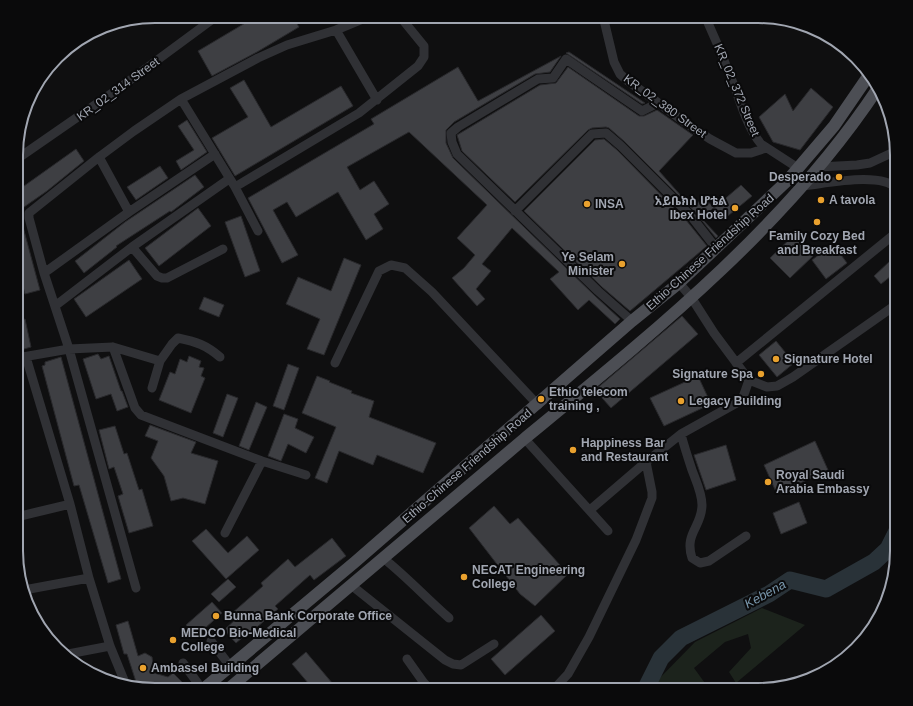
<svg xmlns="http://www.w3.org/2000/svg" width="913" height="706" viewBox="0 0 913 706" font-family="Helvetica,'Noto Sans Ethiopic',sans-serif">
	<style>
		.green { fill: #1c231c }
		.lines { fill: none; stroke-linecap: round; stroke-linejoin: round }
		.river { stroke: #293238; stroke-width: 17 }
		.building { fill: #3e3f43; stroke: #29292c }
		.minor { stroke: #303135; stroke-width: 9 }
		.major { stroke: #4c4e54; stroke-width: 12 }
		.poi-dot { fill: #e9a12e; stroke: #0a0a0b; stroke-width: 1.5 }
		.labels { text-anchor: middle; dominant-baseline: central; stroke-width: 4; stroke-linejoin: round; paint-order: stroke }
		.street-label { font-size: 12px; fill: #a1a6b1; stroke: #0a0a0b }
		.poi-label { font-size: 12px; font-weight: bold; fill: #a1a6b1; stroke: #0a0a0b; text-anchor: start }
		.water-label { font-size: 13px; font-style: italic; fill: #7896ab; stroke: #0a0a0b }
		.rim { fill: none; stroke: #a1a6b1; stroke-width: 2 }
	</style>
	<rect width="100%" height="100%" fill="#0f0f10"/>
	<path class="green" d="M762,608L805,625L736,683L729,672L751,648L748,634L725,642L694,668L710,690H648L695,642Z"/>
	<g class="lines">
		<path class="river" d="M645,690L661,658L681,638L769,594L790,580L826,589L874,562L888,549L897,531"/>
	</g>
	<path class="building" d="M257,16H292L299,27L257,52L212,76L198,51Z
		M569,52L645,103L642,104L566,53Z
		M561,56L550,72L535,74L454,122L446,130V143L453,158L594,295L620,319L615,324L589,300L578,310L550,279L559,272L512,228L482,264L491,271L476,289L485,299L477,306L452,278L464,268L475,255L457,238L487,205L409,132L347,167L360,190L374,181L389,204L374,214L383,229L366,240L338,192L296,217L287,202L273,210L298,255L282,263L248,198L374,124L371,119L458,67L478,101Z
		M568,67L639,116H644L657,110L693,135L659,171L692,208L703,198L714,207L702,219L718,236L716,238L695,212L625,142L609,128L606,127L592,128L588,130L515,202L462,151L457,135L462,132L540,85L556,83Z
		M244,80L271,127L341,86L353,106L235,176L212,138L248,117L230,88Z
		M811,88L833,107L800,150L773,142L759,117L785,94L793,111Z
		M187,120L207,152L181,170L176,161L194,150L178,126Z
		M604,139L617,150L686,220L707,246L630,311L602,287L524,211L595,140Z
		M76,149L84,161L47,191L24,207L17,197V191Z
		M160,166L168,178L136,200L127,187Z
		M195,175L204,187L171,212L170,211L116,246L117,247L84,273L75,261L125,222Z
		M741,185L752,196L723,220L713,209Z
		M198,208L211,226L159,266L145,248Z
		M17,212H19L40,290L25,294L17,265Z
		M241,216L260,271L245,277L225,222Z
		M794,235L813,256L790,278L770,258Z
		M833,244L847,263L826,279L812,260Z
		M344,258L361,265L324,355L307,349L320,319L286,304L298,277L331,291Z
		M129,260L142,279L86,317L74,299Z
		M890,261L896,272L881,284L874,276Z
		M204,297L224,305L219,317L199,309Z
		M682,316L698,334L611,408L595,390Z
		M25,319L31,347L17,351V321Z
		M776,341L794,363L777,377L759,355Z
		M98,354L101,359L109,356L121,391H122L128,407L117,411L111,394L96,399L83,359Z
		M189,356L201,361L199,367L204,368L201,376L205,378L191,413L159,400L170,372L175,374L180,359L187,362Z
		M61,357L121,579L108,583L79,485L74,486L42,366L45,365V362Z
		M288,364L299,368L284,410L273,406Z
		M317,376L330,381L329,382L352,391L351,393L374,401L369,417L436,443L423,473L377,455L373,465L339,451L327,483L315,478L336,427L302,413Z
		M698,376L711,404L664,426L650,398Z
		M227,394L238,398L223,437L213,433Z
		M256,402L267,407L249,450L239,446Z
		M284,414L298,419L295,428L314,437L306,453L288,444L281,461L268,456Z
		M150,425L196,442L191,453L218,461L205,504L183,498L171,501L164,476L151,458L158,441L145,436Z
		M115,426L124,454L127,453L139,490L142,489L153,526L129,533L118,496L123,494L114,467L109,469L99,430Z
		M815,441L828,470L777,494L764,465Z
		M726,445L736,480L706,490L694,455Z
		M799,502L807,523L781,534L773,513Z
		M494,506L510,524L518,518L568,574L535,606L520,594L469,528Z
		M206,529L228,553L247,536L259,550L226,579L192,541Z
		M332,538L346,556L314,580L310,575L275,606L278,609L249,634L248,633L236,643L224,630L236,619L231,614L263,586L261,583L288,559L295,567Z
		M228,579L236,587L219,602L211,594Z
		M212,602L222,613L196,636L186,625Z
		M541,615L555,631L505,675L491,659Z
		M128,621L138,656L145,653L152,657L154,673L168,677L173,673L190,690H146L138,688L127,654H124L116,625Z
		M306,652L338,690H314L292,664Z"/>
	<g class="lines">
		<path class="minor" d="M603,16L614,62L620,74L628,81L686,123L710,139L736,153H751L766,148
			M705,16C716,40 726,64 735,88C742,107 748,128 761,144L798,168
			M604,19L616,16
			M336,30L377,100
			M181,99L235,187L258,231
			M99,157L129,212
			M17,159L118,89L217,16
			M818,167L857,165L870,163L896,151
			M802,186C824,184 882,171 897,189
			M235,187L359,113L418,66L424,57V46L402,19L396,16
			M515,211L592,134L606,133L621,146L691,216L716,248
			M132,247L157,276L162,278H167L223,249
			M44,273L129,212L215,154
			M679,283L691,297L714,333L749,380L767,387L777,386L793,377L897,304
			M55,306L132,247L229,179
			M632,321L598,291L457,154L452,142L451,133L458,127L538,79L553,78L566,59L642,111L658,103
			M113,347L135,408L141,415L262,461L306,475
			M17,358L69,349L113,347L160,361L152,388
			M160,361L172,344L178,338C197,342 206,345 220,357
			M335,363L379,271L391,265L405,268L432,292L538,405
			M736,363L897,232
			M681,434C684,446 688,458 692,470C696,481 702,493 702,505C702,527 684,533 692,558L700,563L709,561L746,536
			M525,439L608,531
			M70,504L89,578
			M590,510L646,462L681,434L742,400L749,380
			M16,517L70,504L26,357
			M225,533L262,461
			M383,558C406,576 426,598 449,618
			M351,585L445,660L453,664L461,665L494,644
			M136,588L69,349L44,273L29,218V213L99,157L134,131L181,99L258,58L287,45L336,30L365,18L374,16
			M24,590L89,578L110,646L126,685
			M211,641L230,666
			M63,655L110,646
			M407,659L424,683L431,690
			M183,663L202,689
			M553,690L568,674L589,637L636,540L652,498V492L646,462"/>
		<path class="major" d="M202,690L355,562L632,321L679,283L787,181L834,126L869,75
			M227,690C326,606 425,522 524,439C652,334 786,227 878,88"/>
	</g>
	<g class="poi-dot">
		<circle cx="839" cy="177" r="4"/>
		<circle cx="821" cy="200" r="4"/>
		<circle cx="587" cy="204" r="4"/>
		<circle cx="735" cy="208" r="4"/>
		<circle cx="817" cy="222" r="4"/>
		<circle cx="622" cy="264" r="4"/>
		<circle cx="776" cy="359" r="4"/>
		<circle cx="761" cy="374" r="4"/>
		<circle cx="541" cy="399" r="4"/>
		<circle cx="681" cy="401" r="4"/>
		<circle cx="573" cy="450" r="4"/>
		<circle cx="768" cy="482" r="4"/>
		<circle cx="464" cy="577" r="4"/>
		<circle cx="216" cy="616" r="4"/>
		<circle cx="173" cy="640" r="4"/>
		<circle cx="143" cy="668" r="4"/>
	</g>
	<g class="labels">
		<g class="street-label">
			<text transform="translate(118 89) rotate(-36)">KR_02_314 Street</text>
			<text transform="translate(737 90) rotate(67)">KR_02_372 Street</text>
			<text transform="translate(665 106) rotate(36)">KR_02_380 Street</text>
			<text transform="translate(710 252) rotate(-42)">Ethio-Chinese Friendship Road</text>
			<text transform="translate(467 466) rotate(-41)">Ethio-Chinese Friendship Road</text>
		</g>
		<g class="poi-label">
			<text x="831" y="177" text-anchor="end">Desperado</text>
			<text x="829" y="200">A tavola</text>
			<text x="727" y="201" text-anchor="end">አይቤክስ ሆቴል<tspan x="727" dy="14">Ibex Hotel</tspan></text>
			<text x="595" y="204">INSA</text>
			<text x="817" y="236" text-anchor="middle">Family Cozy Bed<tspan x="817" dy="14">and Breakfast</tspan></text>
			<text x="614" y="257" text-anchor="end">Ye Selam<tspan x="614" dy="14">Minister</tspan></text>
			<text x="784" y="359">Signature Hotel</text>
			<text x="753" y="374" text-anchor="end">Signature Spa</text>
			<text x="549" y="392">Ethio telecom<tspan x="549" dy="14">training ,</tspan></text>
			<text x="689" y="401">Legacy Building</text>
			<text x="581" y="443">Happiness Bar<tspan x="581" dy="14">and Restaurant</tspan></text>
			<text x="776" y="475">Royal Saudi<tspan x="776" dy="14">Arabia Embassy</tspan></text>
			<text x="472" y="570">NECAT Engineering<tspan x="472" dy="14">College</tspan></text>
			<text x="224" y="616">Bunna Bank Corporate Office</text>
			<text x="181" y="633">MEDCO Bio-Medical<tspan x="181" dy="14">College</tspan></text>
			<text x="151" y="668">Ambassel Building</text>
		</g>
		<g class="water-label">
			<text transform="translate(765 594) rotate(-29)">Kebena</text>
		</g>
	</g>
	<path d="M0 0H913V706H0ZM155 23H758A132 132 0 0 1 890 155V551A132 132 0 0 1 758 683H155A132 132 0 0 1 23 551V155A132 132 0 0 1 155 23Z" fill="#0a0a0b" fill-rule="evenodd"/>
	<path class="rim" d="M155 23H758A132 132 0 0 1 890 155V551A132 132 0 0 1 758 683H155A132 132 0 0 1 23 551V155A132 132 0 0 1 155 23Z"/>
</svg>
